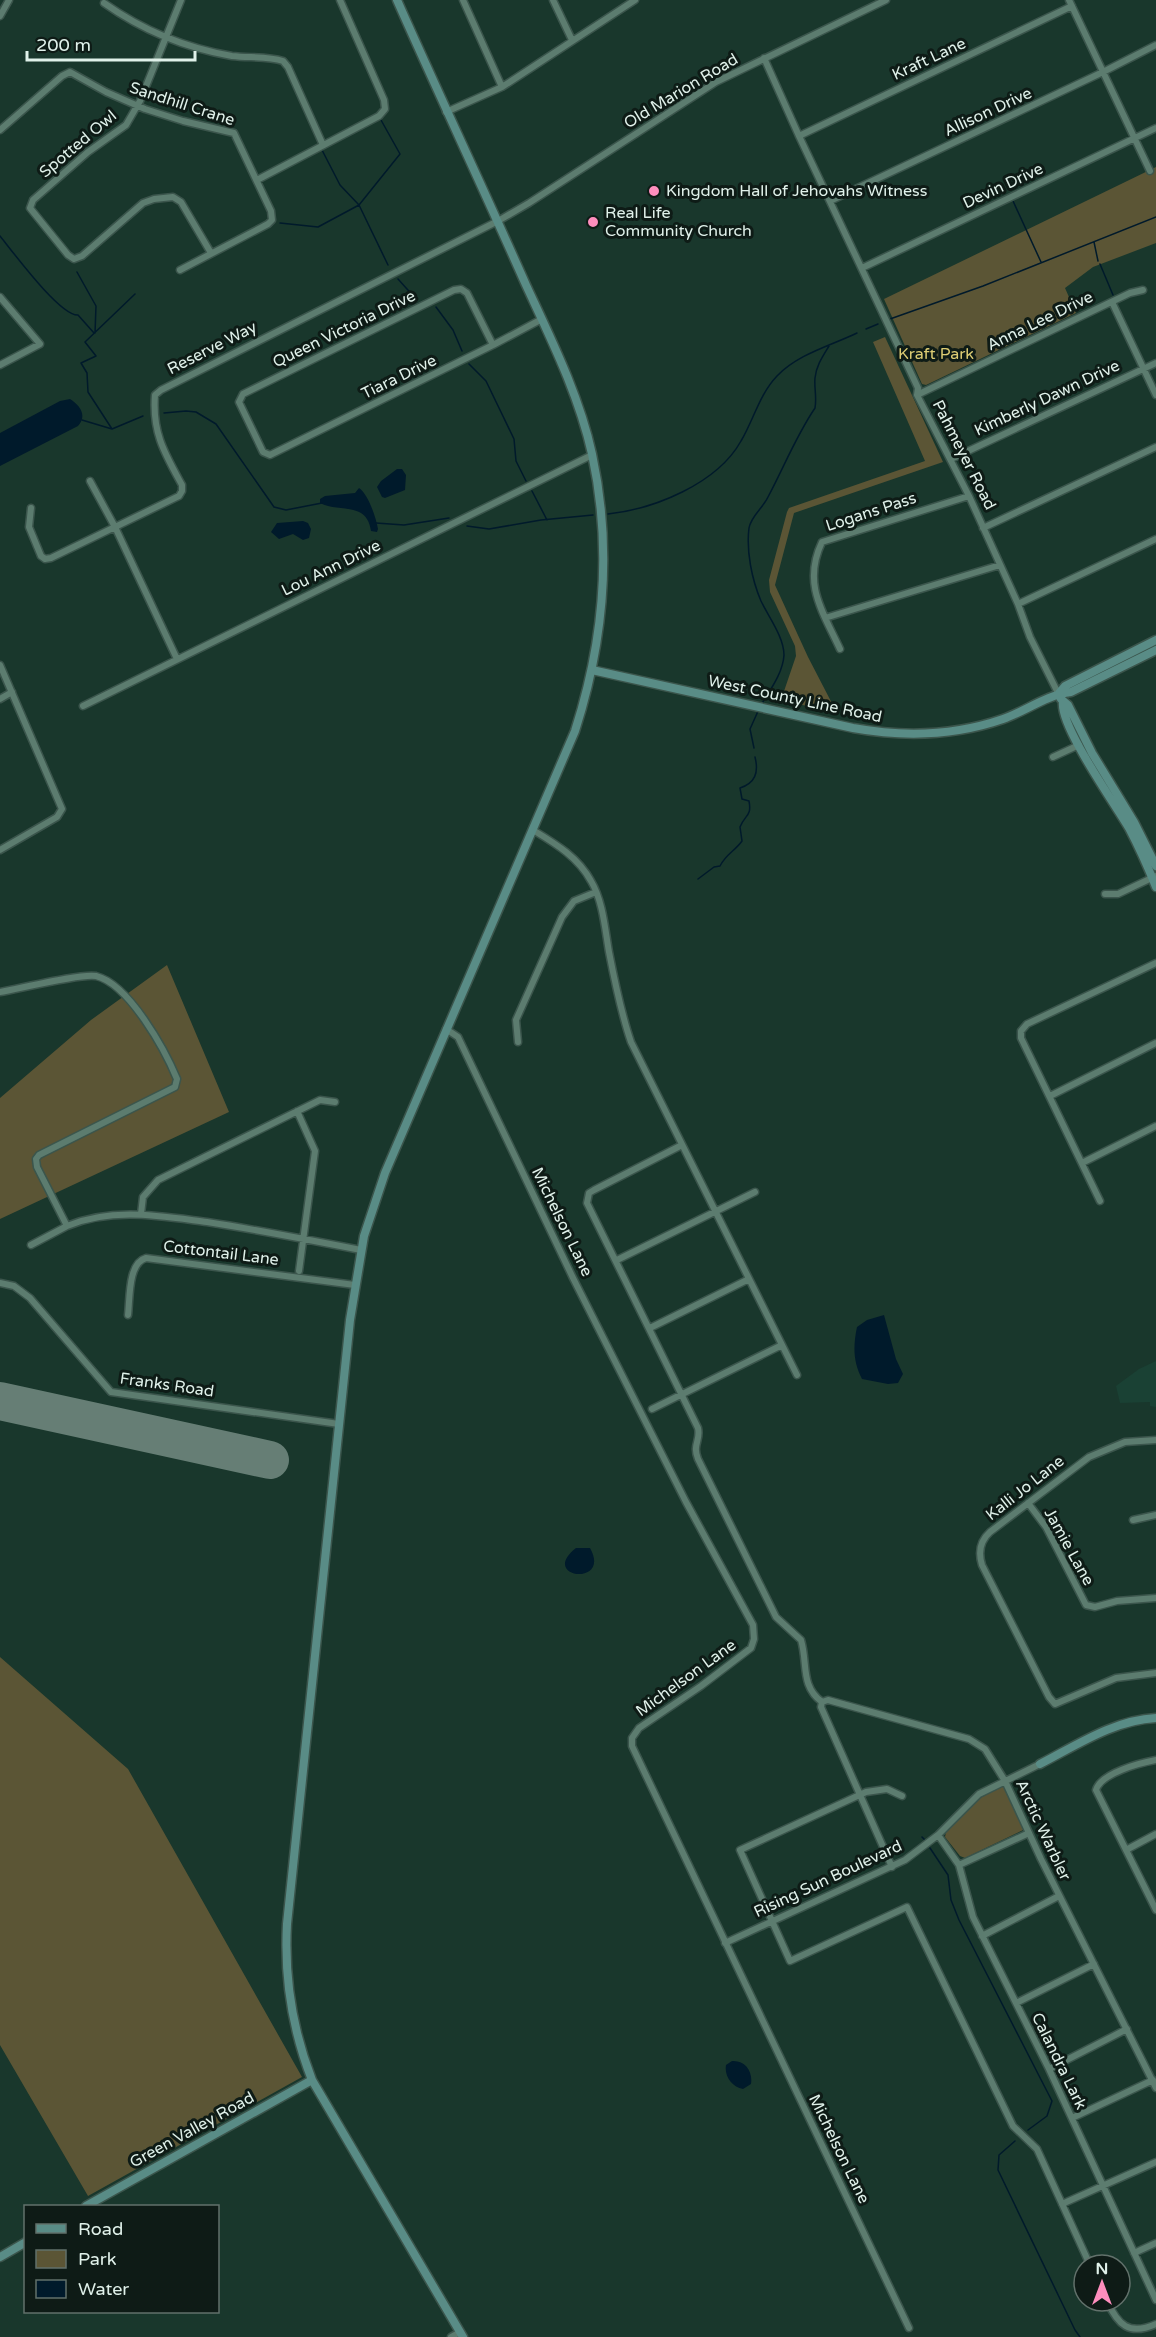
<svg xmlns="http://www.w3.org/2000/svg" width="1156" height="2337" viewBox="0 0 1156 2337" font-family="'Varela Round',sans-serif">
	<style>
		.built { fill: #1a4134 }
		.green { fill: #5b5535 }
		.water { fill: #001a2b }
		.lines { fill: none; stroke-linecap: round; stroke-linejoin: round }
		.stream { stroke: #001a2b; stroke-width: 1.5 }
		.runway { stroke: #667e75; stroke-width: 38 }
		.street-casing { stroke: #3b554c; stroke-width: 9 }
		.secondary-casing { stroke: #3b554c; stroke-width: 11 }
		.street { stroke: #5c7c6f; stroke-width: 6 }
		.secondary { stroke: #598c86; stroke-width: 8 }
		.poi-dot { fill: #fe8ebd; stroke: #0e1b16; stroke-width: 2 }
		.labels { text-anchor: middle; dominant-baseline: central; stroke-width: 6; stroke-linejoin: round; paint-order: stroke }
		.street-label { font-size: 16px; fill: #e0f1ea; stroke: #0e1b16 }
		.poi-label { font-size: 16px; fill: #e0f1ea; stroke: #0e1b16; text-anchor: start }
		.park-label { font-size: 16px; fill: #ddcd74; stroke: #0e1b16 }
	</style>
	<rect width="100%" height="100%" fill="#19372c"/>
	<path class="built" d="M1156,1361V1407L1150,1406V1402L1120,1403L1116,1386L1139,1369Z"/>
	<path class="green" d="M1156,167V243L1093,267L1065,288L1076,313L926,385L922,384L884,299Z
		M885,337L943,462L794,513L775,585L808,657L837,713L781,700L796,656L795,646L770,592L769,580L787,512L789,508L925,461L873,342Z
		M167,965L229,1112L0,1219V1098L91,1020Z
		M0,1657L128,1769L302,2077L88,2196L0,2045Z
		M1001,1786H1004L1024,1828L1023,1830L965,1858L960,1856L945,1837L946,1832L975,1801Z"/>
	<path class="water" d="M70,399C81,406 87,416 78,426L0,466V433L60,401Z
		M397,469H402L406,475L405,490L385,498L382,497L377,487L381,481Z
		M359,488C368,494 376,517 378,529L377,532L371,531C367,501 339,513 320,503V499L325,496L355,493Z
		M303,521L308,523L311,529L309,538L303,540L293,534L279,539L271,532L277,523Z
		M884,1315L896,1359L903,1374L898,1383L888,1384L862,1379C853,1362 853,1346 857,1327L867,1320Z
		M576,1548H590C612,1587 538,1578 576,1548Z
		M732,2061C745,2060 753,2071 751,2084L743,2089C732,2087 724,2076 726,2065Z"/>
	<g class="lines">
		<path class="stream" d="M322,150L340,185L359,205L388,265
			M1013,201L1041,262
			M280,223L318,227L359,205L400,154L381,120
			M0,236C13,252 60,316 78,315L94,333
			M1094,242L1098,261
			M1100,264L1113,295
			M77,272L96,306L95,333
			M398,279L416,299
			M135,294L85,342L96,356L81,363L87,373L88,392L112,429L143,416
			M436,307L453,330L462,351
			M890,319L983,286L1156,217
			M866,329L878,324
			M469,364L486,381L514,439L516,461L526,481
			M164,413L186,411L196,412L216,424L274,507L286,510L322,503
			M82,420L112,429
			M532,491L547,520
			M608,514C654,509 717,484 741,441C754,419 759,395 777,376C798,354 830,346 857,333
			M376,523L404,525L449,518
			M467,526L489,529L541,520L593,515
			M761,705C770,690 783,673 784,655C784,637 768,616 761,601C752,580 746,551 749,528C751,516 763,508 768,497C784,467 796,436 815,408C817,397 814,388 815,378C816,366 823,356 829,346
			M754,748L750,729L759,709
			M698,879L714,867L720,866C726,854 735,851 742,841L740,827C745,814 752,817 749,801L742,799L740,788C755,783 759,773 755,757
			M922,1837L925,1840
			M930,1848L948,1875L951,1900L959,1920L1052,2101L1047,2116L1028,2130
			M1015,2141L999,2155L998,2170L1075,2330L1080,2337"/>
		<path class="runway" d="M0,1401L270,1460"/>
		<g class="street-casing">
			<path id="street" d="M181,0L140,101L126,125L88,152L33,200L30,208L68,255L74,259L82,256L143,203L154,199L173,197L181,202L211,253
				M463,0L502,87
				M553,0L572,40
				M1069,0L1150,171
				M104,3C142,30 186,48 232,56C249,58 268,56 283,61L288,67L323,145
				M0,16L9,0
				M764,58L799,136L918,388L917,395L969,496L1018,604L1030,637L1058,693
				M446,112L502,87L635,0
				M0,130L62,76L70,72L106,92L145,109L183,121L234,133L271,211L272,220L268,224L180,270
				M799,136L1072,6
				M257,180L379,116L385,109L384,100L340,0
				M830,201L1103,72L1156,45
				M862,268L1156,128
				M0,297L40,344L0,365
				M1112,302L1156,395
				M493,345L467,293L461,289L454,290L243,394L239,402L263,452L270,455L493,345L542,319
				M917,395L1130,293L1143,290
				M951,459L1156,363
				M90,481L115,527L177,659
				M31,508L29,527L41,556L45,559L51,558L179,496L182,491V485C165,454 152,433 155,395L161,390L498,221L529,203L716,82L886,0
				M983,528L1156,447
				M1018,604L1156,539
				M825,618L1000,565
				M840,649C823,612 802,584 822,542L969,496
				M0,665L62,809L57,817L0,850
				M0,699L12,692
				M83,706L592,455
				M1053,757L1079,745
				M533,830C556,844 578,857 591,881C603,901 605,929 609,952C615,983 621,1013 631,1042L797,1375
				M1105,894H1118L1156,876
				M0,992C18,989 82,973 96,976C129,984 165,1050 177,1079L175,1087L39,1155L36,1159L37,1167L67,1226C113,1207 160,1216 207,1222C259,1230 310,1240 361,1250
				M446,1029L458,1037L573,1278L686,1502L753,1625L754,1639L751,1648L701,1686L639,1728L632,1738V1746L909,2328
				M518,1042L516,1020L562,917L574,901L596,892
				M1050,1096L1156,1043
				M297,1111L315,1151L299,1271
				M682,1145L594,1190L589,1193L587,1203L698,1428C701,1441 692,1444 698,1459L776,1617L801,1640C808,1663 800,1686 822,1702L828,1700L969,1739L985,1749L1005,1781L1041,1859L1156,2088
				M1082,1163L1156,1126
				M1100,1201L1021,1038V1031L1027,1024L1156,963
				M141,1214L143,1197L158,1180L320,1100L335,1102
				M31,1245L67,1226
				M617,1260L755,1192
				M0,1283L14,1286L30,1298L111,1392L339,1424
				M128,1315C130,1298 128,1263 146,1258L355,1285
				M650,1328L749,1279
				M652,1409L782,1345
				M1156,1440L1125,1442L1089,1457L990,1532C980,1541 978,1552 982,1565L1049,1697L1055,1704L1116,1678L1156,1673
				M1028,1503L1046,1527L1086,1605L1095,1607L1117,1601L1156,1598
				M1133,1520L1156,1515
				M822,1702L821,1707L892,1867
				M1156,1760C1140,1763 1101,1773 1096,1790L1156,1910
				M902,1796L887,1789L866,1792L740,1850L790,1961L907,1907L1013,2126L1037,2149L1090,2265
				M938,1835L959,1865L973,1917L1049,2069L1156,2300
				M1126,1850L1156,1834
				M959,1865L1029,1833
				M982,1936L1059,1896
				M725,1943L905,1860L938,1835L979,1794L1040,1764
				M1016,2003L1094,1964
				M1049,2069L1127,2029
				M1072,2118L1153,2080
				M1062,2204L1156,2162
				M1134,2253L1156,2243
				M1107,2301C1118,2325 1129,2336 1156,2324
				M451,2337L460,2332"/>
		</g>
		<g class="secondary-casing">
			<path id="secondary" d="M397,0C439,95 484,190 526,285C551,339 579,395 592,454C612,546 604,641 575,731L385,1173L364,1236L350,1320L287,1924C284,1979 292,2029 312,2080L463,2337
				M592,670L853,728C903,737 954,736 1003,719C1026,711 1046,695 1071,692L1156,650
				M1059,693L1065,686L1156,640
				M1061,699L1068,705L1092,753L1134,822L1156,866
				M1063,702C1059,725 1115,804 1129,828C1139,847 1148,867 1156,887
				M1040,1764C1077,1745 1114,1720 1156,1718
				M86,2206L312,2080
				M0,2257L26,2242"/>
		</g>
		<use href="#street" class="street"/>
		<use href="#secondary" class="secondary"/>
	</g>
	<g class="poi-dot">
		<circle cx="654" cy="191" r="6"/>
		<circle cx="593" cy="222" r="6"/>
	</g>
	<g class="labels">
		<g class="street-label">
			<text transform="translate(929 59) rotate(-25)">Kraft Lane</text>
			<text transform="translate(681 91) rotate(-31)">Old Marion Road</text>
			<text transform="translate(182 104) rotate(18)">Sandhill Crane</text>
			<text transform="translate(988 112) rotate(-25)">Allison Drive</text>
			<text transform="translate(78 144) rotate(-40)">Spotted Owl</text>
			<text transform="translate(1003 186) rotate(-25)">Devin Drive</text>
			<text transform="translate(1040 321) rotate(-26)">Anna Lee Drive</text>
			<text transform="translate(344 329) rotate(-26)">Queen Victoria Drive</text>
			<text transform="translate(212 348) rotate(-27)">Reserve Way</text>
			<text transform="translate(399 377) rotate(-26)">Tiara Drive</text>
			<text transform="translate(1047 398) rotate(-25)">Kimberly Dawn Drive</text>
			<text transform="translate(964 455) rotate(63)">Pahmeyer Road</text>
			<text transform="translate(871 512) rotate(-18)">Logans Pass</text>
			<text transform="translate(331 568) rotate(-26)">Lou Ann Drive</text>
			<text transform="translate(795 699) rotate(12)">West County Line Road</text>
			<text transform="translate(562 1222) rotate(64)">Michelson Lane</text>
			<text transform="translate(221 1253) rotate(7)">Cottontail Lane</text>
			<text transform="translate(167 1385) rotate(8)">Franks Road</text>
			<text transform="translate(1025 1488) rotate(-38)">Kalli Jo Lane</text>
			<text transform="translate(1069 1547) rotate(61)">Jamie Lane</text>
			<text transform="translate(686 1678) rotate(-36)">Michelson Lane</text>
			<text transform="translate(1043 1830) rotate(65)">Arctic Warbler</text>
			<text transform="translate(828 1879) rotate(-25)">Rising Sun Boulevard</text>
			<text transform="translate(1059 2061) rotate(64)">Calandra Lark</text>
			<text transform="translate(192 2130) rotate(-29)">Green Valley Road</text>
			<text transform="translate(839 2149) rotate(64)">Michelson Lane</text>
		</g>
		<g class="poi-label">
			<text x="666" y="191">Kingdom Hall of Jehovahs Witness</text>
			<text x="605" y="213">Real Life<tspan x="605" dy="18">Community Church</tspan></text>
		</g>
		<g class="park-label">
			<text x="936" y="354">Kraft Park</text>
		</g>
	</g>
	<rect x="24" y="2205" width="195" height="108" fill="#0e1b16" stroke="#62716b" stroke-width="1.5"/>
	<rect x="36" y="2224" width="30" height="9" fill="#598c86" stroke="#62716b" stroke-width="1.5"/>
	<text x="78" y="2235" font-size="18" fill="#e0f1ea">Road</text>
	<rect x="36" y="2250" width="30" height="18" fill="#5b5535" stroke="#62716b" stroke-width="1.5"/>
	<text x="78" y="2265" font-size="18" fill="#e0f1ea">Park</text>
	<rect x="36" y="2280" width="30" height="18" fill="#001a2b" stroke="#62716b" stroke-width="1.5"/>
	<text x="78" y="2295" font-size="18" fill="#e0f1ea">Water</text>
	<g transform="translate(1102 2283)"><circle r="28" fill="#0e1b16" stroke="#62716b" stroke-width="1.5"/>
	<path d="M0-4.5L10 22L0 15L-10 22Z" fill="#fe8ebd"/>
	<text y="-9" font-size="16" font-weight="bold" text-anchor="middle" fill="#e0f1ea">N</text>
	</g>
	<path d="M27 51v9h168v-9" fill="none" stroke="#e0f1ea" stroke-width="3"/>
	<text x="36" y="51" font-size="18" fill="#e0f1ea" stroke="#0e1b16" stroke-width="4.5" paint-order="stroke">200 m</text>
</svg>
